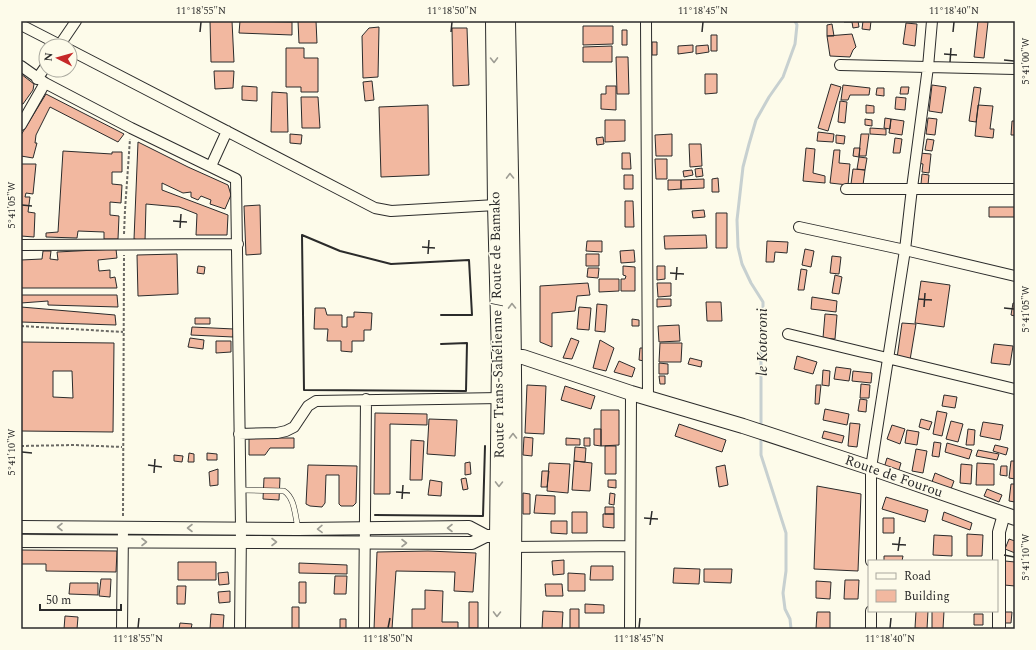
<svg xmlns="http://www.w3.org/2000/svg" width="1036" height="650" viewBox="0 0 1036 650" font-family="Spectral,serif">
	<style>
		.lines { fill: none; stroke-linecap: round; stroke-linejoin: round }
		.stream { stroke: #c7d0d0; stroke-width: 3 }
		.building { fill: #f2b8a0; stroke: #2b2b2b; fill-rule: evenodd }
		.service-casing { stroke: #2b2b2b; stroke-width: 6 }
		.minor-casing { stroke: #2b2b2b; stroke-width: 12 }
		.tertiary-casing { stroke: #2b2b2b; stroke-width: 14 }
		.secondary-casing { stroke: #2b2b2b; stroke-width: 16 }
		.trunk-casing { stroke: #2b2b2b; stroke-width: 18 }
		.path { stroke: #6a6964; stroke-width: 2; stroke-dasharray: 3 2; stroke-linecap: butt }
		.service { stroke: #fdfbea; stroke-width: 5 }
		.minor { stroke: #fdfbea; stroke-width: 10 }
		.tertiary { stroke: #fdfbea; stroke-width: 12 }
		.secondary { stroke: #fdfbea; stroke-width: 14 }
		.trunk { stroke: #fdfbea; stroke-width: 16 }
		.wall { stroke: #2b2b2b; stroke-width: 2 }
		.oneway { stroke: #9e9d94 }
		.ticks { fill: none; stroke: #2b2b2b; stroke-width: 1.5 }
		.labels { text-anchor: middle; dominant-baseline: central; stroke-width: 3; stroke-linejoin: round; paint-order: stroke }
		.street-label { font-size: 14px; fill: #2b2b2b; stroke: #fdfbea }
		.water-label { font-size: 15px; font-style: italic; fill: #2b2b2b; stroke: #fdfbea }
		.neatline { fill: none; stroke: #2b2b2b; stroke-width: 1.5 }
		.ticks-label { font-size: 10px; text-anchor: middle; fill: #2b2b2b }
	</style>
	<rect width="100%" height="100%" fill="#fdfbea"/>
	<g class="lines">
		<path class="stream" d="M761,429V341L763,314V302L751,283L742,264L738,247L737,220L743,167L749,144L756,120L769,97L783,77L795,44L797,25L795,21
			M761,436V455L786,533V571L783,593L785,609L790,619L791,629"/>
	</g>
	<path class="building" d="M210,21H232L234,62H211Z
		M240,21L292,22V35L239,33Z
		M298,21H316L317,43H299Z
		M844,21H858L859,27L853,28L852,22H844Z
		M863,21H871L870,30L862,29Z
		M978,21L988,22L984,58L974,57Z
		M906,23L917,24L915,46L903,44Z
		M832,24L834,36H827V25Z
		M583,26H613V44L583,45Z
		M379,27L378,77L363,78L362,36L369,28Z
		M452,28H467L469,85L453,86Z
		M622,30H627V45H622Z
		M852,34L856,47L853,50L850,57L830,56L827,36Z
		M711,35H717V51H711Z
		M652,42H657V55H652Z
		M693,45V52L678,54V46Z
		M708,45L709,52L696,54V46Z
		M612,46V62H583V47Z
		M286,48H304V58H318V92H301V87H286Z
		M616,57H628L629,94H617Z
		M214,71H234L233,88L215,89Z
		M21,74L34,84L33,90L23,104H21Z
		M705,74H717V93L705,94Z
		M372,81L374,100L365,101L363,82Z
		M831,84L841,87L828,131L818,128Z
		M843,85L870,88L869,95H850L848,100H841Z
		M932,85L946,87L942,113L929,111Z
		M242,86L257,87V101L242,100Z
		M606,86H616V110L601,109V94H606Z
		M901,87H909L908,94H900Z
		M974,87L981,88L976,122L969,121Z
		M877,88H884V96L876,95Z
		M272,92L287,93L288,132H271Z
		M46,94L124,134L118,142L50,107L36,135L35,143H37L33,158L21,156V135Z
		M301,97H318L320,128H302Z
		M896,97L906,98L905,110L895,109Z
		M840,101L847,102L845,123L838,122Z
		M428,105L429,175L381,177L379,107Z
		M866,105L874,106V113H866Z
		M978,105L993,106L990,129H994L993,138L975,136Z
		M885,118L891,119L890,129L884,128Z
		M928,118L937,119L935,135L926,134Z
		M865,119L872,120V126L865,125Z
		M891,119L904,121L902,135L889,133Z
		M605,120H625V141L605,142Z
		M1012,121H1015V135H1011Z
		M870,128L886,129V135L870,134Z
		M818,132L834,134L833,142L817,141Z
		M290,134L302,135L301,144L290,143Z
		M672,134V156H656L655,135Z
		M861,134H869L866,156H859Z
		M836,135L845,136L844,144L836,143Z
		M603,137L604,144L597,145L596,138Z
		M895,138L902,139L900,153H893Z
		M927,139L934,140L932,151L925,150Z
		M138,142L188,167L228,185L231,195L225,209L210,204L211,200L201,196L198,200L191,197V192L183,193L162,183V190L228,215L227,235H196L197,214L179,207L146,204L145,241L134,239Z
		M689,144H701L702,166L690,167Z
		M806,148L815,149L813,173L825,176V183L803,181Z
		M854,148H860L859,157L853,156Z
		M834,150H840L839,163L850,164L848,185L830,183Z
		M63,151L112,154V152H122V172H112V184L122,185L121,203L110,202V215L119,216L118,239H104V232L78,231L77,238L46,237V233L58,232Z
		M622,153H630L631,169H622Z
		M919,153L931,154L929,173L922,172L923,164L918,163Z
		M859,157L867,158L865,170L857,169Z
		M655,159H667V179H656Z
		M21,164H36L33,194L26,193L25,197H30L28,212L35,213L34,237L21,236Z
		M702,168L703,176L696,177L695,169Z
		M853,169L865,170L863,185L851,184Z
		M692,170L693,175L684,177L683,171Z
		M922,174L929,175L928,185L921,184Z
		M624,175H633V189H624Z
		M718,178L719,192H712V179Z
		M704,179V188L681,189V180Z
		M668,180H681V189L668,190Z
		M625,201H633L634,227H625Z
		M260,205L261,254L246,255L244,206Z
		M989,207H1015V217H989Z
		M704,210L705,217L693,218L692,211Z
		M716,213H727V248H716Z
		M706,235L707,248L665,249L664,236Z
		M587,241H602V252L586,251Z
		M767,241L788,242L787,253L775,252L774,262H766Z
		M116,249L117,258L98,260L99,271L110,270V278L115,277L117,288H21V260L42,259L43,251H51L50,259L58,260L57,252Z
		M805,249L814,251L811,267L802,265Z
		M634,250L635,262L621,263L620,251Z
		M177,254L178,294L138,296L137,255Z
		M586,254H599V266H586Z
		M832,256L841,257L839,274L830,273Z
		M198,266L205,267L204,274L197,273Z
		M623,266L635,267V291H621V279H625L626,276L623,275Z
		M657,266H665V279L657,280Z
		M588,268H599L598,278L587,277Z
		M801,269L807,270L804,290H798Z
		M835,275L842,277L839,294L832,293Z
		M599,279H619V291L599,292Z
		M921,281L950,285L944,327L915,323Z
		M588,283L590,295L577,296L575,311L552,313V347L540,342V286Z
		M657,283H671V296L658,297Z
		M21,295H117L118,307L48,305V301L21,303V307L115,315L116,325L21,322Z
		M812,297L837,301L836,312L811,309Z
		M657,299H671V306L657,307Z
		M706,302H721L722,321H707Z
		M1013,303H1015V316L1011,315Z
		M597,304L607,305L605,332L595,331Z
		M579,307L591,308L589,330L577,329Z
		M315,308H325L327,315H342V327H347V317H354V312L372,313L371,330H364V341H352V352L341,351V341H327L328,329H314Z
		M825,314L837,315L835,339L823,338Z
		M195,318H210V324H195Z
		M632,319L639,320V326H632Z
		M902,323L916,324L910,360L897,358Z
		M679,325L680,341L659,342L658,326Z
		M192,327L234,329L233,337L191,335Z
		M190,338L204,340L203,349L188,347Z
		M571,338L579,341L572,359L563,358Z
		M600,340L614,348L606,371L593,368Z
		M216,341H231V352L216,353Z
		M21,342L114,343L113,432L21,431ZM53,371H72L73,398L53,397Z
		M660,343H682L681,362H659Z
		M994,344L1013,346L1010,365L991,363Z
		M640,348H645L644,361L639,360Z
		M797,356L817,362L813,374L794,369Z
		M690,358L702,361L701,367L688,364Z
		M619,361L635,368L632,377L614,372Z
		M659,363L668,364V374H659Z
		M836,367L851,369L849,381L834,379Z
		M823,370L830,371L829,386L822,385Z
		M853,371L872,373L871,383L852,381Z
		M659,376H665V384H660Z
		M861,384L870,385L869,398H860Z
		M527,385L546,386L544,434L525,433Z
		M816,385H821L819,404H815Z
		M565,386L595,396L591,409L561,400Z
		M944,395L957,397L955,408L942,406Z
		M860,399L867,400L866,412L858,411Z
		M825,409L849,414L847,425L823,420Z
		M601,410H619V445L601,446Z
		M937,411L947,413L942,436L933,434Z
		M375,413L427,414V425L390,424V494H374Z
		M429,419L457,420L455,456L427,454Z
		M921,419L932,422L929,430L919,427Z
		M951,421L963,424L958,442L946,439Z
		M983,422L1003,425L1000,440L980,436Z
		M850,423L860,424L857,447L848,446Z
		M679,424L726,440L722,452L675,436Z
		M892,425L905,429L900,444L887,439Z
		M594,429H601V446L594,445Z
		M968,429L975,430L974,445H966Z
		M907,430L919,432L917,445L905,443Z
		M824,431L844,436L842,443L822,438Z
		M524,437L533,438L532,456L523,455Z
		M249,438H294V448H270L265,455H249Z
		M566,438L580,439V445H566Z
		M584,438H590V446H584Z
		M411,440L424,441L422,480H410Z
		M934,442L941,443L939,457L932,456Z
		M947,443L972,450L969,459L945,452Z
		M995,445L1008,448L1006,455L993,451Z
		M605,446H616V474H605Z
		M575,447L586,448L585,462L574,461Z
		M916,449L927,451L923,473L912,471Z
		M978,450L999,454L997,460L976,456Z
		M189,453L194,454V462H188Z
		M207,453L217,454V460H207Z
		M174,455L183,456L182,462L174,461Z
		M887,458L901,463L898,473L884,468Z
		M574,461L592,463L590,491L572,490Z
		M1011,461H1015V479L1009,478Z
		M470,462L471,474L465,475V463Z
		M549,463L570,464L568,493L547,491Z
		M977,463L994,464V485H976Z
		M961,464L972,465L971,484L960,483Z
		M308,465L357,466L356,503L353,506H341L339,504V475H326L325,503L322,507L310,506L306,504Z
		M725,465L728,485L719,487L716,467Z
		M1001,466H1007V476L1000,475Z
		M218,469V485L210,486L209,472Z
		M542,471H549L547,487H541Z
		M935,473L954,481L951,489L932,482Z
		M264,478H280L279,500L263,499Z
		M466,478L468,489L463,490L461,479Z
		M430,480L442,482L441,496L428,495Z
		M608,480H616V488L608,487Z
		M1011,484H1015V502L1009,501Z
		M817,486L861,494L858,571L814,569Z
		M987,489L1002,495L999,502L984,496Z
		M523,493L530,494V514H523Z
		M610,493L615,494L614,505L609,504Z
		M536,495L555,496V514L534,513Z
		M886,497L928,510L925,522L882,509Z
		M605,507H614V514H605Z
		M572,512H587V533H572Z
		M944,512L972,523L970,530L942,520Z
		M603,514H614V528L603,527Z
		M883,518H894V533H883Z
		M551,521H567V534L551,533Z
		M967,534L983,535L982,556H967Z
		M934,535L952,536V556L933,555Z
		M1009,539L1015,541V553L1005,549Z
		M21,550L117,551L116,572L46,571V564H21Z
		M428,551L476,553L473,592L454,591L455,572L396,571L392,629H374L377,552Z
		M884,556H903L902,561H884Z
		M564,560V574L553,575L552,561Z
		M1005,561L1015,562V586L1004,585Z
		M178,562H216V580H178Z
		M299,563L347,565V574L299,573Z
		M591,566H613V580H590Z
		M674,568L700,569L699,584L673,583Z
		M704,569H732L731,583L704,582Z
		M228,572L229,584L219,585L218,573Z
		M568,573L585,574V591H568Z
		M335,576H347L346,594H334Z
		M101,579H111L110,597L99,596Z
		M845,580H859L858,599H844Z
		M816,581L831,582L830,599L816,598Z
		M299,582H306V603H299Z
		M70,583H98V595L69,594Z
		M545,584H562L563,596H546Z
		M177,586H186L185,604H177Z
		M425,590L443,591L442,622H458V629H412V609H425Z
		M230,591V602L219,603L218,592Z
		M469,602H478V628H469Z
		M585,604L604,605V613H585Z
		M292,607H299V629H292Z
		M570,609H579V629H570Z
		M543,611L563,612L562,629H542Z
		M916,611H928L927,629L915,628Z
		M932,611H944L943,629H932Z
		M817,612H830V629H816Z
		M1004,612H1012L1011,623H1004Z
		M211,614L224,615L223,629H210Z
		M974,614H983V625H974Z
		M65,616L78,617L77,629H64Z
		M340,619H346V629H340Z
		M180,623L192,624L191,629H179Z"/>
	<g class="lines">
		<g class="service-casing">
			<path id="service" d="M240,490L284,491C295,498 295,516 298,528"/>
		</g>
		<g class="minor-casing">
			<path id="minor" d="M646,21L648,398
				M21,25L62,46
				M59,46L76,21
				M70,50L375,208L391,211L496,205
				M840,65L1015,69
				M21,66L45,83L131,128L236,179L241,528L240,629
				M37,79L46,66
				M21,125L45,83
				M211,166L227,131
				M846,189H1015
				M799,227L905,250L1015,276
				M21,245L238,244
				M788,334L1015,389
				M239,434L277,433L286,431L294,427L308,406L316,401L500,398
				M508,547L630,546
				M871,561V468L905,250L912,188L928,67L932,21
				M871,611V629
				M122,629L123,527
				M364,629L366,399
				M630,629L631,393"/>
		</g>
		<g class="tertiary-casing">
			<path id="tertiary" d="M21,527L298,529L469,527L486,536
				M21,541L472,543L486,536H506
				M999,629V532L1004,514"/>
		</g>
		<g class="secondary-casing">
			<path id="secondary" d="M503,357H523L631,393L743,426L871,468L1015,518"/>
		</g>
		<g class="trunk-casing">
			<path id="trunk" d="M494,21L496,205L500,357L497,629
				M507,21C511,224 516,426 512,629"/>
		</g>
		<path class="path" d="M124,234L125,210L130,139
			M21,326L123,332
			M21,446L74,445L122,447
			M123,516L124,255"/>
		<use href="#service" class="service"/>
		<use href="#minor" class="minor"/>
		<use href="#tertiary" class="tertiary"/>
		<use href="#secondary" class="secondary"/>
		<use href="#trunk" class="trunk"/>
		<path class="wall" d="M441,344L467,343L466,391L304,390L302,235L340,251L391,264L469,260L472,315H441
			M375,515L483,516L485,446"/>
	</g>
	<defs><path id="oneway-chevron" d="M-2-3.5L2.5 0L-2 3.5" fill="none" stroke-width="1.6" stroke-linecap="round" stroke-linejoin="round"/></defs>
	<g class="oneway">
		<use href="#oneway-chevron" transform="translate(494 60) rotate(89)"/>
		<use href="#oneway-chevron" transform="translate(510 176) rotate(-91)"/>
		<use href="#oneway-chevron" transform="translate(512 306) rotate(-91)"/>
		<use href="#oneway-chevron" transform="translate(513 436) rotate(-90)"/>
		<use href="#oneway-chevron" transform="translate(499 484) rotate(91)"/>
		<use href="#oneway-chevron" transform="translate(60 527) rotate(-180)"/>
		<use href="#oneway-chevron" transform="translate(190 528) rotate(-180)"/>
		<use href="#oneway-chevron" transform="translate(450 528) rotate(180)"/>
		<use href="#oneway-chevron" transform="translate(320 529) rotate(179)"/>
		<use href="#oneway-chevron" transform="translate(144 542)"/>
		<use href="#oneway-chevron" transform="translate(274 542)"/>
		<use href="#oneway-chevron" transform="translate(404 543)"/>
		<use href="#oneway-chevron" transform="translate(497 614) rotate(91)"/>
	</g>
	<path class="ticks" d="M200,32L201,22M451,32L452,22M702,32L703,22M953,32L954,22M944,54L957,55M1004,60L1014,61M950,62L951,48M22,205L32,206M173,221L187,222M180,228L181,214M422,247L435,248M428,254L429,240M670,273L684,274M676,280L677,267M918,299L932,300M924,307L925,293M1004,308L1014,309M22,452L32,453M148,465L162,467M154,473L155,459M396,492L410,493M402,499L403,485M644,518L658,519M650,525L652,511M892,544L906,545M898,551L900,537M1004,555L1014,557M138,628L139,618M388,628L390,618M639,628L640,618M890,628L891,618"/>
	<g class="labels">
		<g class="street-label">
			<text transform="translate(497 325) rotate(-91)">Route Trans-Sahélienne / Route de Bamako</text>
			<text transform="translate(894 476) rotate(19)">Route de Fourou</text>
		</g>
		<g class="water-label">
			<text transform="translate(762 342) rotate(-90)">le Kotoroni</text>
		</g>
	</g>
	<rect width="1036" height="650" fill="none" stroke="#fdfbea" stroke-width="44"/>
	<rect x="868" y="560" width="130" height="52" fill="#fdfbea" stroke="#a9a89e"/>
	<rect x="876" y="573" width="20" height="6" fill="#fdfbea" stroke="#a9a89e"/>
	<text x="904" y="580" font-size="12" fill="#2b2b2b">Road</text>
	<rect x="876" y="590" width="20" height="12" fill="#f2b8a0" stroke="#a9a89e"/>
	<text x="904" y="600" font-size="12" fill="#2b2b2b">Building</text>
	<g transform="translate(58 58) rotate(276)"><circle r="19" fill="#fdfbea" stroke="#a9a89e"/>
	<path d="M0-3L7 15L0 10L-7 15Z" fill="#c62828"/>
	<text y="-6" font-size="11" font-weight="bold" text-anchor="middle" fill="#2b2b2b">N</text>
	</g>
	<path d="M40 604v6h81v-6" fill="none" stroke="#2b2b2b" stroke-width="2"/>
	<text x="46" y="604" font-size="12" fill="#2b2b2b" stroke="#fdfbea" stroke-width="3" paint-order="stroke">50 m</text>
	<rect x="22" y="22" width="992" height="606" class="neatline"/>
	<g class="ticks-label">
		<text x="201" y="14">11°18'55"N</text>
		<text x="452" y="14">11°18'50"N</text>
		<text x="703" y="14">11°18'45"N</text>
		<text x="954" y="14">11°18'40"N</text>
		<text transform="translate(1025 61) rotate(-90)" y="4">5°41'00"W</text>
		<text transform="translate(11 205) rotate(-90)" y="4">5°41'05"W</text>
		<text transform="translate(1025 309) rotate(-90)" y="4">5°41'05"W</text>
		<text transform="translate(11 452) rotate(-90)" y="4">5°41'10"W</text>
		<text transform="translate(1025 557) rotate(-90)" y="4">5°41'10"W</text>
		<text x="138" y="642">11°18'55"N</text>
		<text x="388" y="642">11°18'50"N</text>
		<text x="639" y="642">11°18'45"N</text>
		<text x="890" y="642">11°18'40"N</text>
	</g>
</svg>
